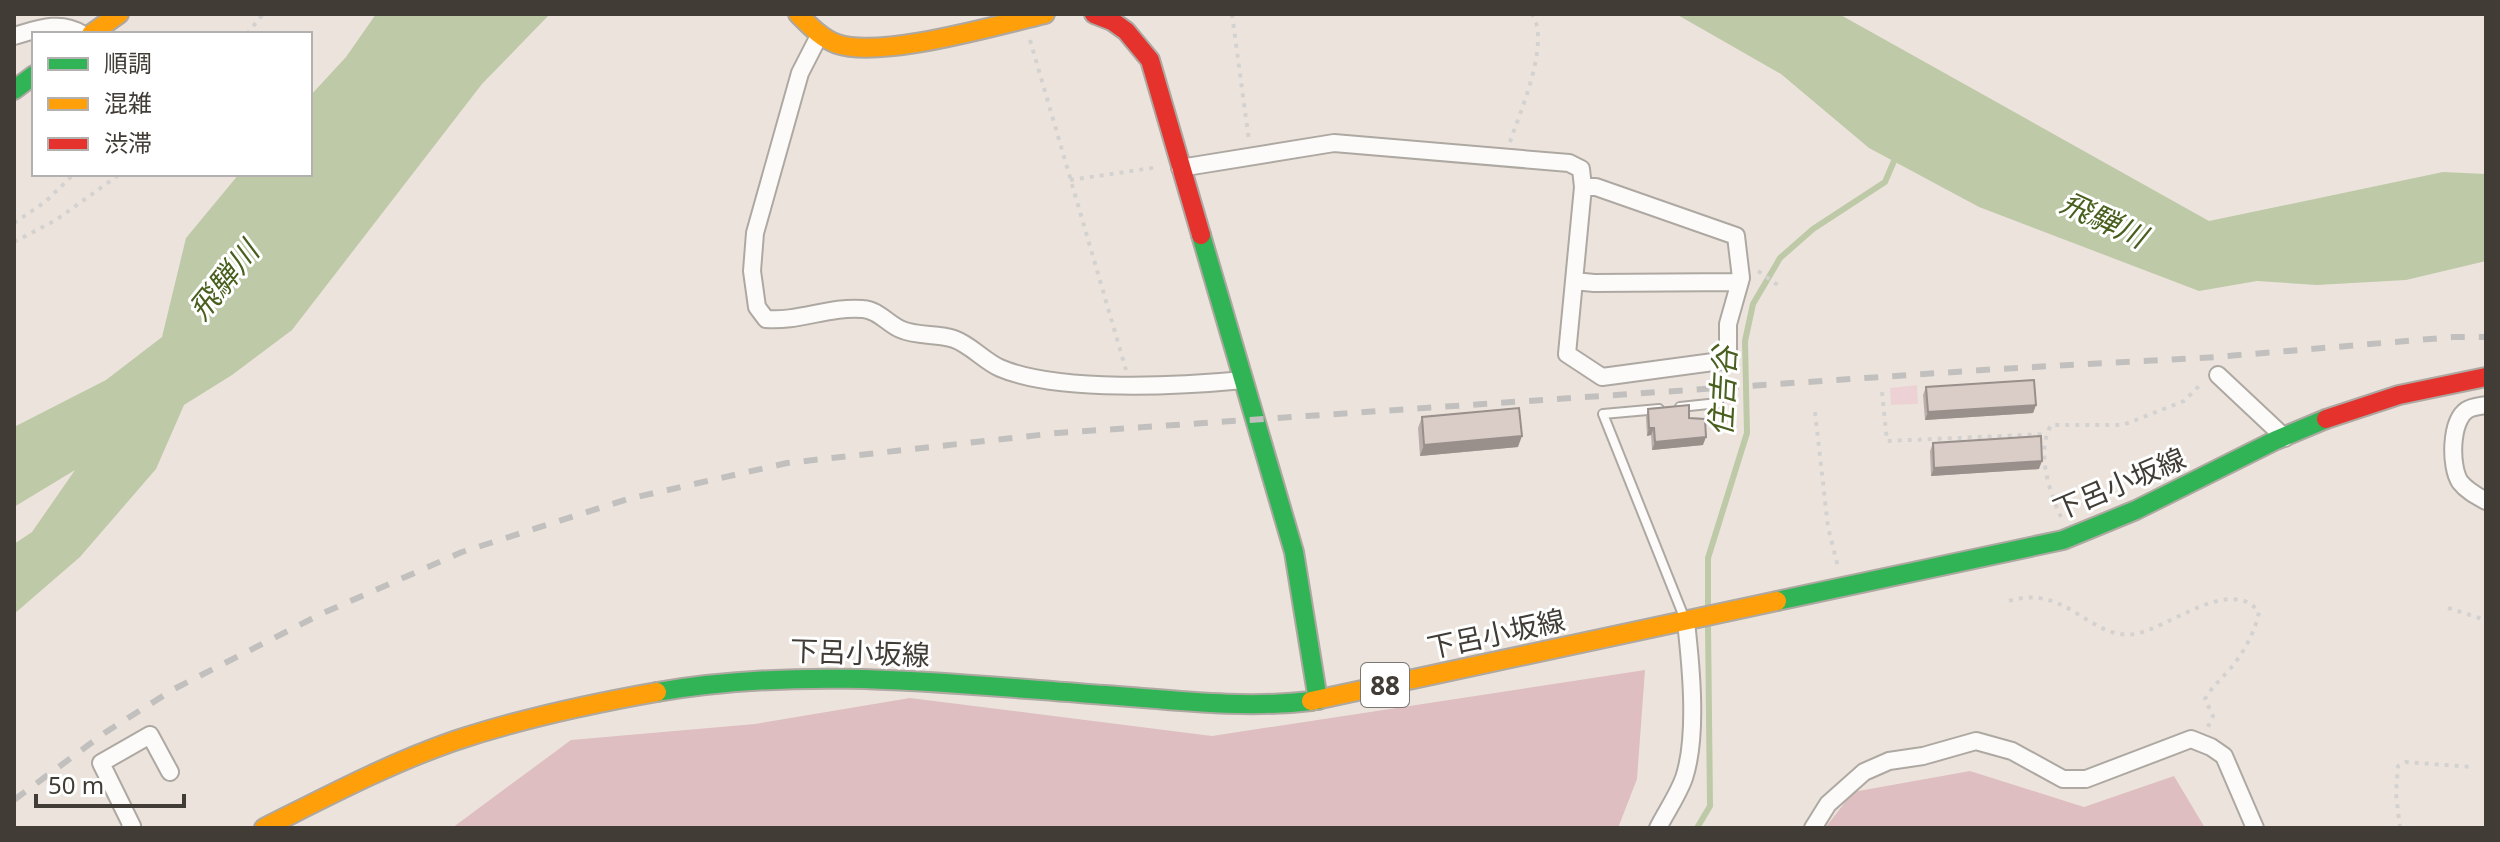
<svg xmlns="http://www.w3.org/2000/svg" width="2500" height="842" viewBox="0 0 2500 842" font-family="'Noto Sans','Noto Sans JP',sans-serif">
	<style>
		.green { fill: #ecd2d4 }
		.forest { fill: #debec0 }
		.water { fill: #bec9a8 }
		.lines { fill: none; stroke-linecap: round; stroke-linejoin: round }
		.stream { stroke: #bec9a8; stroke-width: 6 }
		.lane-casing { stroke: #aea8a2; stroke-width: 12 }
		.street-casing { stroke: #aea8a2; stroke-width: 20 }
		.fast-casing { stroke: #aea8a2; stroke-width: 22 }
		.slow-casing { stroke: #aea8a2; stroke-width: 22 }
		.jam-casing { stroke: #aea8a2; stroke-width: 22 }
		.path { stroke: #d4d2d0; stroke-width: 4; stroke-dasharray: 4 6; stroke-linecap: butt }
		.lane { stroke: #fcfbfa; stroke-width: 8 }
		.street { stroke: #fcfbfa; stroke-width: 16 }
		.fast { stroke: #30b455; stroke-width: 18 }
		.slow { stroke: #ff9f0a; stroke-width: 18 }
		.jam { stroke: #e5322d; stroke-width: 18 }
		.rail { stroke: #c2c0be; stroke-width: 6; stroke-dasharray: 14 14; stroke-linecap: butt }
		.wall { fill: #bbafab }
		.shaded-wall { fill: #998f8b }
		.building { fill: #daccc7; stroke: #998f8b; stroke-width: 2 }
		.labels { text-anchor: middle; dominant-baseline: central; stroke-width: 6; stroke-linejoin: round; paint-order: stroke }
		.shield { fill: #fff; stroke: #7a7672; stroke-width: 2 }
		.shield-label { font-size: 26px; font-weight: bold; fill: #413c36 }
		.street-label { font-size: 28px; fill: #413c36; stroke: #fff }
		.water-label { font-size: 30px; font-style: italic; fill: #485f1d; stroke: #fff }
	</style>
	<rect width="100%" height="100%" fill="#ece4dc"/>
	<path class="green" d="M1917,385L1918,404L1891,405L1890,388Z"/>
	<path class="forest" d="M1645,670L1637,779L1618,828H452L571,740L755,724L910,698L1212,736Z
		M1970,771L2084,807L2174,776L2205,828H1825L1853,792Z"/>
	<path class="water" d="M376,14H550L482,84L292,330L232,375L184,405L156,469L80,557L14,614V544L32,532L75,470L14,507V427L106,380L162,337L186,238L239,174H310V96L346,57Z
		M1676,14H1839L2209,221L2443,172L2486,174V261L2406,280L2317,285L2257,281L2199,291L1979,207L1869,148L1781,74Z"/>
	<g class="lines">
		<path class="stream" d="M1708,608V558L1747,433L1745,341L1753,304L1780,258L1813,229L1885,182L1897,154
			M1697,828L1710,806L1708,623"/>
		<g class="lane-casing">
			<path id="lane" d="M1680,407L1718,403
				M1659,409L1603,414L1684,617"/>
		</g>
		<g class="street-casing">
			<path id="street" d="M820,34L800,73L755,233L752,271L757,307L766,319C798,322 830,306 863,309C878,310 887,323 900,329C917,337 937,333 954,339C971,345 984,361 1000,368C1058,393 1181,386 1244,380
				M14,36C38,29 60,20 82,34
				M1180,168L1334,143L1569,163L1581,169L1583,187L1567,354L1602,377L1728,360V324L1741,278L1736,236L1596,187H1583
				M1574,281L1594,283L1740,282
				M2218,375L2285,438
				M2486,405C2481,406 2471,407 2467,410C2450,421 2450,467 2460,482C2467,491 2477,496 2486,501
				M130,828L132,826L101,763L150,735L170,772
				M1658,828C1666,812 1678,795 1684,778C1698,736 1691,666 1686,622
				M1813,828L1828,804L1864,772L1889,761L1923,756L1976,741L2012,751L2063,779H2086L2191,739L2211,747L2224,756L2255,828"/>
		</g>
		<g class="fast-casing">
			<path id="fast" d="M14,90L34,75
				M1201,235L1294,552L1318,700
				M1777,601L2063,540L2136,510L2276,440L2326,419
				M657,692C809,666 953,684 1105,695C1173,700 1243,709 1311,701"/>
		</g>
		<g class="slow-casing">
			<path id="slow" d="M798,14C809,25 822,39 837,44C882,59 997,25 1045,14
				M91,34L119,14
				M1311,701L1777,601
				M264,828C326,797 388,764 454,741C520,719 589,704 657,692"/>
		</g>
		<g class="jam-casing">
			<path id="jam" d="M1094,14L1112,21L1126,31L1150,60L1201,235
				M2326,419L2399,395L2486,377"/>
		</g>
		<path class="path" d="M1232,14L1249,141
			M247,34L263,14
			M1030,40L1126,370
			M1510,142C1520,112 1551,42 1532,14
			M1070,180L1159,167
			M14,223L45,202L74,174
			M14,242L56,220L120,174
			M1758,271L1782,288
			M1882,392L1887,441L2046,434
			M1815,412L1828,527L1838,567
			M2061,517C2049,491 2036,452 2051,425H2123L2184,401L2203,382
			M2009,601C2067,583 2090,641 2135,634C2167,629 2231,575 2259,612C2255,632 2243,654 2230,669C2220,681 2213,685 2205,699L2213,716L2207,729
			M2448,608L2486,620
			M2400,828L2396,794L2398,766L2406,762L2473,767"/>
		<use href="#lane" class="lane"/>
		<use href="#street" class="street"/>
		<use href="#fast" class="fast"/>
		<use href="#slow" class="slow"/>
		<use href="#jam" class="jam"/>
		<path class="rail" d="M14,800L106,732L174,689L321,614L462,552L628,499L787,463L1057,433L1998,369L2216,357L2454,337H2486"/>
	</g>
	<path class="wall" d="M1926,387L2036,405L2033,413L1925,420L1923,395Z
		M1648,409L1703,445L1652,450L1651,435L1647,436L1646,417Z
		M1422,417L1518,447L1420,456L1418,428Z
		M1933,443L2039,469L1931,476L1930,451Z"/>
	<path class="shaded-wall" d="M2036,405L2033,413L1925,420L1928,412Z
		M1649,428H1654L1651,435L1647,436Z
		M1522,436L1518,447L1420,456L1424,445Z
		M1706,437L1703,445L1652,450L1655,442Z
		M2042,461L2039,469L1931,476L1934,468Z"/>
	<path class="building" d="M2034,380L2036,405L1928,412L1926,387Z
		M1689,405V418L1705,419L1706,437L1655,442L1654,428H1649L1648,409Z
		M1519,408L1522,436L1424,445L1422,417Z
		M2041,436L2042,461L1934,468L1933,443Z"/>
	<g class="labels">
		<rect class="shield" x="1361" y="663" width="48" height="44" rx="6"/>
		<g class="shield-label">
			<text x="1385" y="685">88</text>
		</g>
		<g class="street-label">
			<text transform="translate(2119 483) rotate(-23)">下呂小坂線</text>
			<text transform="translate(1496 633) rotate(-12)">下呂小坂線</text>
			<text transform="translate(860 652) rotate(2)">下呂小坂線</text>
		</g>
		<g class="water-label">
			<text transform="translate(2104 219) rotate(25)">飛騨川</text>
			<text transform="translate(223 280) rotate(-51)">飛騨川</text>
			<text transform="translate(1722 391) rotate(-87)">住吉谷</text>
		</g>
	</g>
	<rect width="2500" height="842" fill="none" stroke="#413c36" stroke-width="32"/>
	<rect x="32" y="32" width="280" height="144" fill="#ffffff" stroke="#b3b1af" stroke-width="2"/>
	<rect x="48" y="58" width="40" height="12" fill="#30b455" stroke="#b3b1af" stroke-width="2"/>
	<text x="104" y="72" font-size="24" fill="#413c36">順調</text>
	<rect x="48" y="98" width="40" height="12" fill="#ff9f0a" stroke="#b3b1af" stroke-width="2"/>
	<text x="104" y="112" font-size="24" fill="#413c36">混雑</text>
	<rect x="48" y="138" width="40" height="12" fill="#e5322d" stroke="#b3b1af" stroke-width="2"/>
	<text x="104" y="152" font-size="24" fill="#413c36">渋滞</text>
	<path d="M36 794v12h148v-12" fill="none" stroke="#413c36" stroke-width="4"/>
	<text x="48" y="794" font-size="24" fill="#413c36" stroke="#ffffff" stroke-width="6" paint-order="stroke">50 m</text>
</svg>
